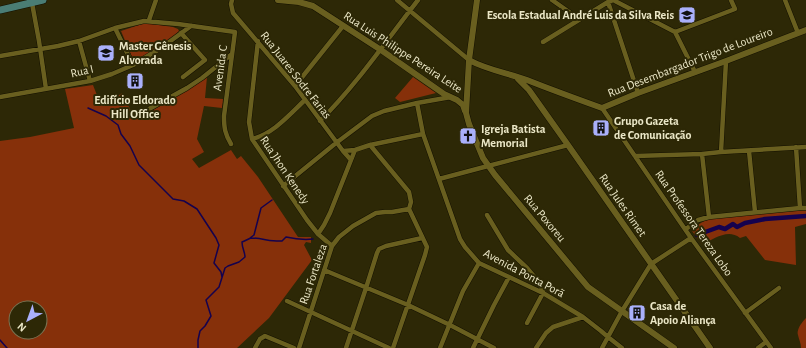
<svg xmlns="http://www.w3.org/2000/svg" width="806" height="348" viewBox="0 0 806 348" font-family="'Alegreya Sans',sans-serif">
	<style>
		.green { fill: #86300a; fill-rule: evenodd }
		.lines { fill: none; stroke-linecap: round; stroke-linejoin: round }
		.stream { stroke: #15024e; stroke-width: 1.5 }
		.canal { stroke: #15024e; stroke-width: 4.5 }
		.minor-casing { stroke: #131001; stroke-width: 5.5 }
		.tertiary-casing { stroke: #131001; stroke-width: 7 }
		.primary-casing { stroke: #131001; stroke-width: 8 }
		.minor { stroke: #695f1f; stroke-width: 4.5 }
		.tertiary { stroke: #695f1f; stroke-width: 6 }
		.primary { stroke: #4a7d74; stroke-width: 7 }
		.labels { text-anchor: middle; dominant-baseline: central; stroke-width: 4; stroke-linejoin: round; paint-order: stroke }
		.poi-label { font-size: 12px; font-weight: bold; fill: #ebe7c7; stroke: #2d2806; text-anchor: start }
		.street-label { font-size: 12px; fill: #ebe7c7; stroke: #2d2806 }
	</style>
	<rect width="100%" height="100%" fill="#2d2806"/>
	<path class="green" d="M145,23L173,27L178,29L179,31L171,39L134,62L121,31Z
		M207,77L205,98L223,99L222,108L204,106L197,139L204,152L192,159L199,168L231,150L237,159L241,156L258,177L298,237H311V243L306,242L304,245L312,260L269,318L237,348H0V141L30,137L74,128L65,89L93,85L100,103L107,104L122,93L133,115L140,118ZM16,308H40V332H16Z
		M413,77L436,93L400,102L395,98Z
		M806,210V224L795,227L796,265L765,260L746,236L740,238C727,228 714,240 702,244L692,231C699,223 703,221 713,218L792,211Z
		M806,318V348H801C801,343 799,340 798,335C796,330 802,322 806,318Z"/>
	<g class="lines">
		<path class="stream" d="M88,108L106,116L118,125L121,134L130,146L139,165L173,199L184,201L197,209L216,238L219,245L214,263L221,272L222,277
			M250,238L254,235L261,208L272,200
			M0,340L7,348
			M198,348V340L200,331L205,326L211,316L206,300L219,287L225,268L228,266L239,262L245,257C245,252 242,248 242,242C245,241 248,239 251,238C262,238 272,242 282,241L286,237C295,239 304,240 313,239"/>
		<path class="canal" d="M697,235L719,227L725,229L733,224L737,227L745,223L765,219L806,216"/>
		<g class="minor-casing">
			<path id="minor" d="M232,0L231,4L233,13L295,86L343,151L351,160
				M397,0L469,60
				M552,0L579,19
				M785,0L798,33
				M615,1L675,32L695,72
				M608,2L638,93
				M32,3L39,41L46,89
				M149,20L156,0
				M115,28L133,65
				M675,32L735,9L731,0
				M181,33L205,60L183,77
				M79,41L90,81
				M258,41L249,122L252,139L307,220L318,234L332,246
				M543,42L608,2L611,1
				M0,56L58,46L79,41L115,28L144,21L178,24L235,32
				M295,86L343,26
				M0,97L90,81L112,74L133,65L161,48L191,26
				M417,103L423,134L460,239L465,247L479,263L543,293L583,317L601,331L608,337L622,348
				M602,108L691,238L771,348
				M149,109L187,88L202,78L232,54
				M320,121C357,84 386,41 418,0
				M252,139C273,134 289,115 305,100
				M231,144C225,134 224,128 224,116L235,32
				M370,145L409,192L411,202L409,209L427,247L425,255L393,348
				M796,147L800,208
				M343,151L355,150L370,145L423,134
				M749,151L755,212
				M721,152L726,61
				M702,154L709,217
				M635,156L702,154L721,152L806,147
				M439,179L488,166L568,145
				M283,186L336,143L372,116L384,111L417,103L451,97
				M487,215L508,250L527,268L537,280L543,290V293L527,323
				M686,229L698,220L709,217L800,208H806
				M318,234L324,225L330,213L355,150
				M324,270L408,305L450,325L494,348
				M287,301L389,348
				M745,313L779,288
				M255,348L260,339L265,336L294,348
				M299,348L332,246L339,237L353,226L376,213L385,212H392L409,209
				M346,348L366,288L377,253L379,249L386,246L422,238
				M440,348L463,291L479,263
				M473,348L494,305L509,277
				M536,348L546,333L553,327L583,317
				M602,348L622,311L651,264L691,238
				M758,348L766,342"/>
		</g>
		<g class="tertiary-casing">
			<path id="tertiary" d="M278,0L299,2L313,6L381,50L444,94L457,100L463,105L465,111
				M477,0L469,60L466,113L469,124L483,158L495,175L588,287L674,348
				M469,60C487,70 508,73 527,80C552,90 577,99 602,108L638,93L726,61L806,30
				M518,79L529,90L568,145L710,348"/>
		</g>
		<g class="primary-casing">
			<path id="primary" d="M0,10L43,0"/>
		</g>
		<use href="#minor" class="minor"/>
		<use href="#tertiary" class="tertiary"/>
		<use href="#primary" class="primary"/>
	</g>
	<defs>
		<g id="school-square" transform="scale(0.9)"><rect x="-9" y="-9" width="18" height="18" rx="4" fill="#aab0fb" stroke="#2d2806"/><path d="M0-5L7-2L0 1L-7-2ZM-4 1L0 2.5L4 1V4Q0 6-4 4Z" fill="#111"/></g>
		<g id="building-square" transform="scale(0.9)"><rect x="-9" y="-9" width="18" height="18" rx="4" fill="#aab0fb" stroke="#2d2806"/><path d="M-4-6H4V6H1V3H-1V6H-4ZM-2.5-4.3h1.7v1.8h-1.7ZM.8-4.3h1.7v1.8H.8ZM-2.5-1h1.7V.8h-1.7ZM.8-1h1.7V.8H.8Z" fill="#111"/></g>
		<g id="church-square" transform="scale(0.9)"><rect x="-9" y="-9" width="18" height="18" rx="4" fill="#aab0fb" stroke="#2d2806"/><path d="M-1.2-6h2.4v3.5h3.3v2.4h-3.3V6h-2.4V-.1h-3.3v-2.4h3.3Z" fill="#111"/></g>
	</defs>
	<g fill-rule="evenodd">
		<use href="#school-square" x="687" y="15"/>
		<use href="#school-square" x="106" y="53"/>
		<use href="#building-square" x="135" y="81"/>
		<use href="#building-square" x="601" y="128"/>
		<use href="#church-square" x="468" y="136"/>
		<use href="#building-square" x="637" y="313"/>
	</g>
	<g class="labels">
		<g class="poi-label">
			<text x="674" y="15" text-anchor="end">Escola Estadual André Luis da Silva Reis</text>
			<text x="119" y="46">Master Gênesis<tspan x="119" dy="14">Alvorada</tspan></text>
			<text x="135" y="100" text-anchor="middle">Edifício Eldorado<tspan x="135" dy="14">Hill Office</tspan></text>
			<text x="614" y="121">Grupo Gazeta<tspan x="614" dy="14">de Comunicação</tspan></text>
			<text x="481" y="129">Igreja Batista<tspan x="481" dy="14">Memorial</tspan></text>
			<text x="650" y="306">Casa de<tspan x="650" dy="14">Apoio Aliança</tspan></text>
		</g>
		<g class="street-label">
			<text transform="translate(403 52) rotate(33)">Rua Luis Philippe Pereira Leite</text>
			<text transform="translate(690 62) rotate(-21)">Rua Desembargador Trigo de Loureiro</text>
			<text transform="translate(220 68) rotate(-82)">Avenida C</text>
			<text transform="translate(82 71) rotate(-13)">Rua I</text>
			<text transform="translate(296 75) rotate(52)">Rua Juares Sodre Farias</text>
			<text transform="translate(285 170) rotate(56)">Rua Jhon Kenedy</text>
			<text transform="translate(623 205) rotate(55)">Rua Jules Rimet</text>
			<text transform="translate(545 218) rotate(50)">Rua Poxoreu</text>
			<text transform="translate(694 223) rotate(55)">Rua Professora Tereza Lobo</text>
			<text transform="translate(524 273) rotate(28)">Avenida Ponta Porã</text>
			<text transform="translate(313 274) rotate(-71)">Rua Fortaleza</text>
		</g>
	</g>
	<g transform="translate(28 320) rotate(221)"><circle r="19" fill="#2d2806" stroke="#797453"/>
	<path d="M0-3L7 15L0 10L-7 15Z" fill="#aab0fb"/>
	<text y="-6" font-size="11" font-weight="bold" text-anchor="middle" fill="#ebe7c7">N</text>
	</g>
</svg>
